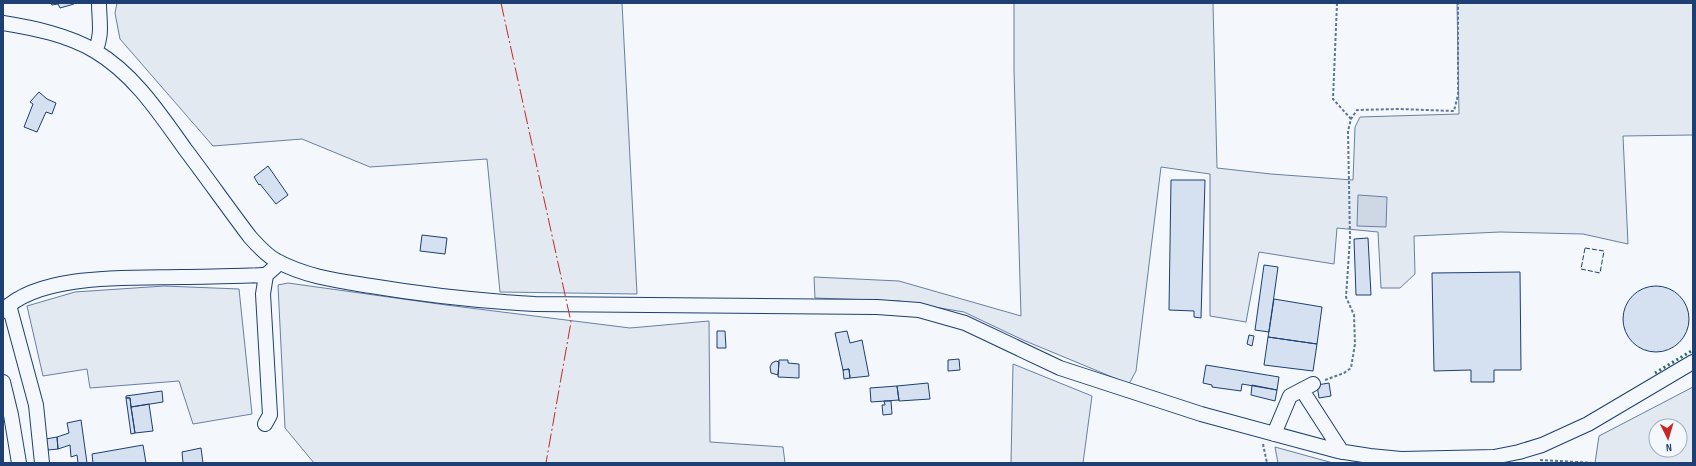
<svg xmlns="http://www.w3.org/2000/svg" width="1696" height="466" viewBox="0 0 1696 466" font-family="'Sofia Sans Condensed',sans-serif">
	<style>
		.green { fill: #e3e9f0; stroke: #687fa3; fill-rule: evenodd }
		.water { fill: #cfd7e4; stroke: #687fa3 }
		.building { fill: #d5e0f0; stroke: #1d3f73 }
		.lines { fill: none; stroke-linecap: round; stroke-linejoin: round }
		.minor-casing { stroke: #1d3f73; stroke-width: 16 }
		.path { stroke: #5e769c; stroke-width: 2; stroke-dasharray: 3 2; stroke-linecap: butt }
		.minor { stroke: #f4f7fb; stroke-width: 14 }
		.hedge { stroke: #2c6c60; stroke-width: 3; stroke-dasharray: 2 3; stroke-linecap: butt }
		.fence { stroke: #1d3f73; stroke-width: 1; stroke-dasharray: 5 2; stroke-linecap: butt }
		.power { stroke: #c62828; stroke-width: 1; stroke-dasharray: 14 3 2 3; stroke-linecap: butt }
	</style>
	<rect width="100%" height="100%" fill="#f4f7fb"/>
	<path class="green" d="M117,3H622L637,294L500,292L487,159L370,167L302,139L213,146L120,39L115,13Z
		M1014,3H1213L1217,168L1271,174L1353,180L1355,127L1360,117L1459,114L1457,3H1693V135L1623,136L1628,244L1583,234L1500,232L1414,236L1415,274L1400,288H1381L1378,232L1337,228L1334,264L1259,252L1246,322L1210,316V174L1161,167L1136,371L1129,384L1023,340L964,312L899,301L815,298L814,277L899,281L1021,316L1014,71Z
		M288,283L446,305L630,328L709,321L710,442L783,447L785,463H314L285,428L278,285Z
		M164,286L239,289L252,414L193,424L179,381L90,388L87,369L43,376L27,306L75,292Z
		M1013,364L1092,396L1083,463H1011Z
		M1693,387V463H1595L1599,436ZM1656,426H1680V450H1656Z
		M1275,447L1333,463H1278Z"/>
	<path class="water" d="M1358,195L1387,197L1386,227L1357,226Z"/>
	<path class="building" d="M51,3H73L74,4L60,8L58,4L52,5Z
		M39,92L47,99L56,103L52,114L46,112L37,132L24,127L33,104L30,102Z
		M268,166L288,195L276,204L260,184L259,185L254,177Z
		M1171,180H1205L1201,318L1194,317V311L1169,310Z
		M422,235L447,238L445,254L420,251Z
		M1368,238L1371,295H1356L1354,239Z
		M1264,265L1278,267L1269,332L1255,330Z
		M1520,272L1521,370H1494V382H1471V370L1434,371L1432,273Z
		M1623 319a33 33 0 1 1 66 0a33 33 0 1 1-66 0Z
		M1274,299L1322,307L1317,344L1268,337Z
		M717,331H725L726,348H717Z
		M847,331L850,343L862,340L869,376L850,378L849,369L843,370L835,333Z
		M1249,335L1254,336L1252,346L1247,344Z
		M1268,337L1317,344L1313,371L1264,365Z
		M959,359L960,370L948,371V360Z
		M779,360H788V363L799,364V378L778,377Z
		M776,361L779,362L778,375L771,373L770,367L772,363Z
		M1206,365L1279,377L1277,390L1242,384L1241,391L1212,387V385L1203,383Z
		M849,369L850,378L844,379L843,370Z
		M928,383L930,399L899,401L897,386Z
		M1329,383L1331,396L1319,398L1317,385Z
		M1252,385L1277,390L1275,401L1251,395Z
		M897,386L899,400L871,402L870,388Z
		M162,391L163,402L131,407L130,398H126V396Z
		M126,398H130L131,407L135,433L131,434Z
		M884,401H891L892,414L883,415L882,405H885Z
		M149,404L153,431L135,433L131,407Z
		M81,420L87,463H78L77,455L71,457L70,445L58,449L57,437L69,433L67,423Z
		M57,437L58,449L48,450L46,439Z
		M143,445L146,463H93L92,454Z
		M201,448L203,463H183L182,452Z"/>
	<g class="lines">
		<g class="minor-casing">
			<path id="minor" d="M3,23C34,28 68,35 95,51C134,74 160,114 185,149C207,178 228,208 250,237C258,246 267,256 277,261C306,277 340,281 371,286C425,295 480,301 535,304L877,307L919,310L965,323L1060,368L1201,414L1338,451L1370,456L1401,459L1494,457L1519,452L1542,445L1588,424L1693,362
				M95,51C103,35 99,20 99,3
				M9,305L36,405L42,463
				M3,311C38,273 132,278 181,277C209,277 237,276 266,275L275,267L277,261
				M3,382L11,415L19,463
				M1302,390L1342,452
				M265,424L270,415L263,294L266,275
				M1274,434L1290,396L1313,384"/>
		</g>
		<path class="path" d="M1337,3L1333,99L1351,119
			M1325,380L1344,373L1351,368L1355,344L1354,315L1346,297L1350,238L1348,131L1351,119L1357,110L1399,109L1454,111L1458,95V3
			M1263,444L1267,463
			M1540,460L1595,463"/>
		<use href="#minor" class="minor"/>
		<path class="hedge" d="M1655,373L1693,350"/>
		<path class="fence" d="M1585,248L1604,251L1600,273L1581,269Z"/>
		<path class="power" d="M501,3L571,322L546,463"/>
	</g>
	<rect width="1696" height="466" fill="none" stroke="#1d3f73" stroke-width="8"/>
	<g transform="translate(1668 438) rotate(175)"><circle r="19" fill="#f4f7fb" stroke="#9eadc5"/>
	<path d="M0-3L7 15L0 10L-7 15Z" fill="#c62828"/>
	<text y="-6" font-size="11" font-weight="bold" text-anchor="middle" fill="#1d3f73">N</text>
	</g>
</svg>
